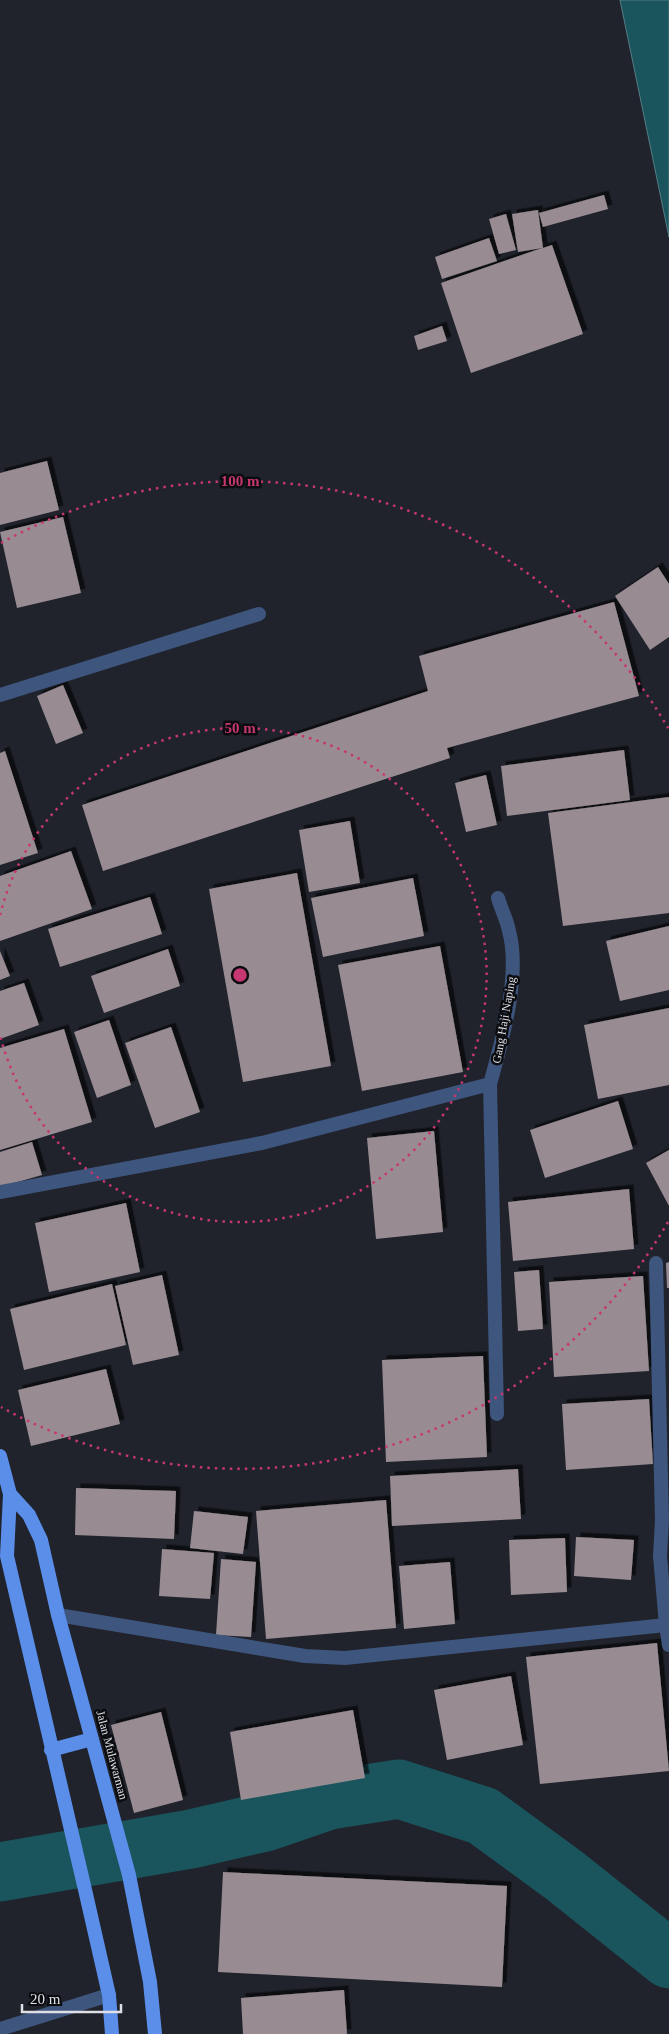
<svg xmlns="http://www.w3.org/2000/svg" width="669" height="2034" viewBox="0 0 669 2034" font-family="'Times New Roman',serif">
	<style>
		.water { fill: #1a545d; stroke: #557e86 }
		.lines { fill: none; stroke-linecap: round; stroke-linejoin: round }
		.river { stroke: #1a545d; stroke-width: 59 }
		.building { fill: #988c92; filter: url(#shadow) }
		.minor { stroke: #3e557d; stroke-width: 14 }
		.trunk { stroke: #5a8ee9; stroke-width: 14 }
		.ring { fill: none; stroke: #c63670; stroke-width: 2.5; stroke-dasharray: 2.5 5 }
		.labels { text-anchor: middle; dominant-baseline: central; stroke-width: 5; stroke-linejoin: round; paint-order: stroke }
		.street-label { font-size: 12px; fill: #dee0e6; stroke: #0b0c10 }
		.centre { fill: #c63670; stroke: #0b0c10; stroke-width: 2.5 }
		.ring-label { font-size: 15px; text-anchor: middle; font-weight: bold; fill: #c63670; stroke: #0b0c10; stroke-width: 5; stroke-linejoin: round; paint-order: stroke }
	</style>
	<defs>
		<filter id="shadow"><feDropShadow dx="4.5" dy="-4.5" stdDeviation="0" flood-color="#0009"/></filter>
	</defs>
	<rect width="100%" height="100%" fill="#20232c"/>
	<path class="water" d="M620,0H669V237Z"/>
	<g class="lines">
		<path class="river" d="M0,1872L191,1839L265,1822L329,1800L399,1789L483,1816L565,1876L669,1959"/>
	</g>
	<path class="building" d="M604,195L608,209L543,227L539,213Z
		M538,210L543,248L552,245L583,334L471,373L441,283L542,248L518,252L512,214Z
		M506,214L516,250L499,254L489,219Z
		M489,238L497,261L442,279L435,257Z
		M442,326L447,341L418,350L414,336Z
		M47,461L59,510L0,525V473Z
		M63,517L81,593L17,608L0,532Z
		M658,567L669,584V637L650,650L615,596Z
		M614,602L639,696L447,748L450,758L103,871L82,805L428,691L419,656Z
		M63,685L83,733L56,744L37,696Z
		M624,750L630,800L507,816L501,766Z
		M5,751L38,853L0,865V753Z
		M486,775L497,825L466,832L455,783Z
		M669,797V913L563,926L548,813Z
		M350,821L360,883L309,892L299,830Z
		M71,851L92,909L0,941V876Z
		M297,873L331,1066L243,1082L209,889Z
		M413,878L424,936L323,957L311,898Z
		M150,897L162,934L60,967L48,929Z
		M669,926V990L620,1001L606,941Z
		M440,946L463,1072L362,1091L338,965Z
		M168,949L180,986L104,1013L91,976Z
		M0,951L10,976L0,980Z
		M24,983L39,1025L0,1039V991Z
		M669,1008V1085L598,1099L584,1025Z
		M109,1020L131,1085L97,1098L74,1032Z
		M171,1027L200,1112L155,1128L125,1043Z
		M64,1029L92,1122L0,1150V1048Z
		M618,1101L633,1149L545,1178L530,1130Z
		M434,1131L443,1232L376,1239L367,1138Z
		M32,1142L42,1175L0,1187V1152Z
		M669,1150V1206L646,1163Z
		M629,1189L634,1249L513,1261L508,1202Z
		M126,1203L140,1272L49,1292L35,1223Z
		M669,1262V1288H667L666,1263Z
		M539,1270L543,1329L518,1331L514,1272Z
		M162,1275L179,1355L133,1365L115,1286Z
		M643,1276L649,1371L554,1377L549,1282Z
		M112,1284L126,1345L24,1370L10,1309Z
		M483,1356L487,1457L386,1462L382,1360Z
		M106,1369L120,1424L31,1446L18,1390Z
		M649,1399L653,1464L566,1470L562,1404Z
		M518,1469L521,1519L392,1526L390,1476Z
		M76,1488L176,1491L174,1539L75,1535Z
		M386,1500L396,1628L266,1639L256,1511Z
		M194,1511L248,1517L243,1554L190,1548Z
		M576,1537L634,1540L631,1580L574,1576Z
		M565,1538L567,1592L511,1595L509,1540Z
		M162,1549L214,1553L210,1599L159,1596Z
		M221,1559L256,1562L251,1637L216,1635Z
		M450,1562L455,1624L404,1629L399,1566Z
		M657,1643L669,1771L540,1784L526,1657Z
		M511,1676L523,1745L447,1760L434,1690Z
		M353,1710L365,1778L241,1800L230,1732Z
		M161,1712L183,1800L134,1813L111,1725Z
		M223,1872L507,1886L502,1987L218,1972Z
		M344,1990L347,2034H243L241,1998Z"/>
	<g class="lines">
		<path class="minor" d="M0,695L259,614
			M490,1084C502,1041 521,975 509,931C507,920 501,909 498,898
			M0,1192L262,1143L490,1084L497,1414
			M58,1615L305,1656L345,1658L666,1625L660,1556L662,1520L656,1263
			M666,1625L669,1645
			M0,2029L109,1995"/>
		<path class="trunk" d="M0,1456L10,1494L7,1556L86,1894L109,1995L112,2034
			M10,1494L29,1515L41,1540L58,1615L129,1875L150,1982L155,2034
			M51,1750L92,1739"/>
	</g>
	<g class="ring">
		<path d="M0 915A247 247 0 1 1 0 1035"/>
		<path d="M668 1222A494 494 0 0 1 1 1407M1 543A494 494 0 0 1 668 728"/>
	</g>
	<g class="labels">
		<g class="street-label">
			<text transform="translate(504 1020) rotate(-80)">Gang Haji Naping</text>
			<text transform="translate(112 1755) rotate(75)">Jalan Mulawarman</text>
		</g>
	</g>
	<circle cx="240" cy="975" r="8" class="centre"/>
	<g class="ring-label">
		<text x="240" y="486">100 m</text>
		<text x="240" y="733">50 m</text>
	</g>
	<path d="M22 2004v8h99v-8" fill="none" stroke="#dee0e6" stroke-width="2.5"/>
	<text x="30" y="2004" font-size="15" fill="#dee0e6" stroke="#0b0c10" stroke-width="4" paint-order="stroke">20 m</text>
</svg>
